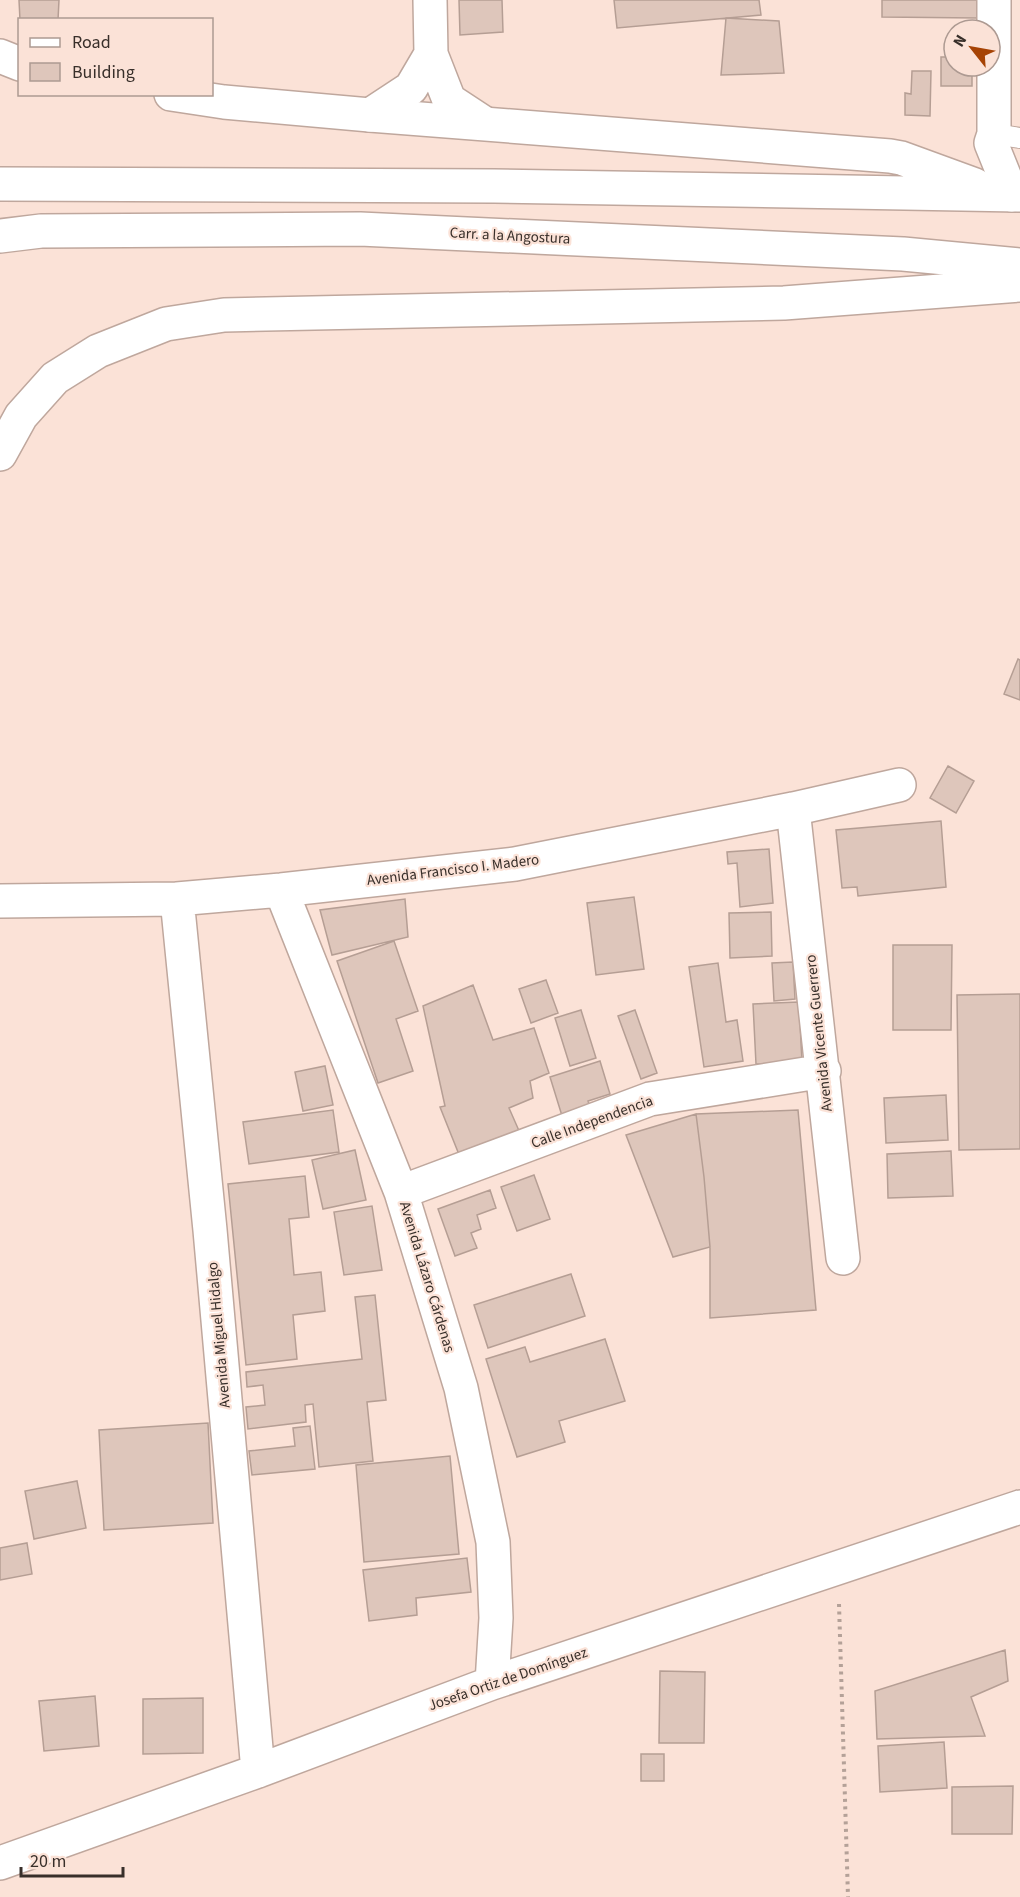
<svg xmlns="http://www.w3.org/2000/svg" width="1020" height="1897" viewBox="0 0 1020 1897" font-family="'Source Sans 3',sans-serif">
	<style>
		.building { fill: #dec6bb; stroke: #b59e94; stroke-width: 1.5 }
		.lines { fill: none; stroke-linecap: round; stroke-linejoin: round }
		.lane-casing { stroke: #bfa79d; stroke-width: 22 }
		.street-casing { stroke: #bfa79d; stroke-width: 36 }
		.primary-casing { stroke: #bfa79d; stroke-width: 36 }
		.path { stroke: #b4a198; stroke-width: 4; stroke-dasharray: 3 4.5; stroke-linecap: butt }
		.lane { stroke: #fff; stroke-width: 20 }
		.street { stroke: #fff; stroke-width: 33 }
		.primary { stroke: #fff; stroke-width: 33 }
		.labels { text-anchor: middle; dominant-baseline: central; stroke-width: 4.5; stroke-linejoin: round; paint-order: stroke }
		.street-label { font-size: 15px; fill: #382f2a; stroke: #fbe2d7 }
	</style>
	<rect width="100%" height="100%" fill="#fbe2d7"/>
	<path class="building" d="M19,0H59L58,20H20Z
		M459,0H502L503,32L460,35Z
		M614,0H759L761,15L617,28Z
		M882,0H977V18L882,17Z
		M726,18L779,21L784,73L721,75Z
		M941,57H954V66H972V86H941Z
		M912,71H931L930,116L905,115V93L911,94Z
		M1018,659L1020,660V700L1004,694Z
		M948,766L974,781L956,813L930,798Z
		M941,821L946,887L858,896L857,887L842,888L836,830Z
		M769,849L773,903L740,907L737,863L728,864L727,852Z
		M634,897L644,969L596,975L587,903Z
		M405,899L408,937L332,955L320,910Z
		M771,912L772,956L730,958L729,913Z
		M394,941L418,1011L396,1019L413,1071L378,1083L337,961Z
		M893,945H952L951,1030H893Z
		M793,962L795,999L774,1001L772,963Z
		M718,963L726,1022L737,1020L743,1061L704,1067L689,967Z
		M546,980L558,1013L531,1023L519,989Z
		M473,985L493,1040L534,1028L549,1073L530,1081L533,1098L509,1108L520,1133L460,1157L440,1107L445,1106L423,1006Z
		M1020,994V1149L959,1150L957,995Z
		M799,1002L802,1062L756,1064L753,1004Z
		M581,1010L596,1058L570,1066L555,1018Z
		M635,1010L657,1073L641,1079L618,1016Z
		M600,1061L610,1094L588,1101L591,1111L563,1119L550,1077Z
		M325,1066L333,1105L303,1111L295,1072Z
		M946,1095L948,1140L886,1143L884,1098Z
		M333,1110L339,1152L249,1164L243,1122Z
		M798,1110L816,1310L710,1318V1247L704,1177L696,1114Z
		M696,1114L704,1177L710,1247L673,1257L626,1135Z
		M355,1150L366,1200L323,1209L312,1160Z
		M951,1151L953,1196L888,1198L887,1154Z
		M534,1175L550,1219L517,1231L501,1187Z
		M305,1176L309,1217L289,1219L294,1275L321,1272L325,1311L293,1315L297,1359L246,1365L228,1184Z
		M490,1190L496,1208L477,1215L481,1229L471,1233L477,1248L455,1256L438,1209Z
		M372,1206L382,1270L344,1275L334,1212Z
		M571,1274L585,1316L488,1348L474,1305Z
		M375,1295L386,1400L367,1402L373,1461L319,1467L313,1404L305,1405L306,1422L248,1429L246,1407L265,1405L263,1385L247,1387L246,1372L362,1359L355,1297Z
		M605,1339L625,1401L559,1421L565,1442L517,1457L486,1359L525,1347L530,1362Z
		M208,1423L213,1523L104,1530L99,1430Z
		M310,1426L315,1469L252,1475L249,1451L295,1446L293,1428Z
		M450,1456L459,1554L364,1562L356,1465Z
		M77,1481L86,1528L34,1539L25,1491Z
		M27,1543L32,1574L0,1580V1548Z
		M467,1558L471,1592L416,1598L417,1615L369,1621L363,1570Z
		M1005,1650L1008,1681L971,1697L985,1736L877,1739L875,1691Z
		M660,1671L705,1672L704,1743H659Z
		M95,1696L99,1746L44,1751L39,1701Z
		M203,1698V1753L143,1754V1699Z
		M944,1742L947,1788L880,1792L878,1746Z
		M641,1754H664V1781H641Z
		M1013,1786L1012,1834H952V1787Z"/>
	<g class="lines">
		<g class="lane-casing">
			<path id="lane" d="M994,134L1020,138"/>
		</g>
		<g class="street-casing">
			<path id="street" d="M994,0V134L991,143L1012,195
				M431,54L449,100L484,123
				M370,115L411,88L431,54L430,0
				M793,809L843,1258
				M281,890L401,1192L461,1388L493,1542L496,1618L492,1683
				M177,899L210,1230L258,1771
				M0,901L177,899L281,890L515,864L793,809L899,785
				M401,1192L650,1099L824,1071
				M0,1863L258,1771L492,1683L1020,1507"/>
		</g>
		<g class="primary-casing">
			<path id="primary" d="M0,56L20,64
				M171,94L224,102L370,115L890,156L901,158L975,185
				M0,184L494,186L1020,195
				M0,236L41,231L360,229L903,254L1020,265
				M0,454L21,416L55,378L98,351L166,324L224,315L784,303L1020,285"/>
		</g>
		<path class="path" d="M839,1604L848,1897"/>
		<use href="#lane" class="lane"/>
		<use href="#street" class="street"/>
		<use href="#primary" class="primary"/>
	</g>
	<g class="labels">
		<g class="street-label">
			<text transform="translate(510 236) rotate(3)">Carr. a la Angostura</text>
			<text transform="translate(453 870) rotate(-7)">Avenida Francisco I. Madero</text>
			<text transform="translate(819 1033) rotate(-96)">Avenida Vicente Guerrero</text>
			<text transform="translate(592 1122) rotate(-20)">Calle Independencia</text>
			<text transform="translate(427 1277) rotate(73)">Avenida Lázaro Cárdenas</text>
			<text transform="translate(219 1335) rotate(-95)">Avenida Miguel Hidalgo</text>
			<text transform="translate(508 1679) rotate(-19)">Josefa Ortiz de Domínguez</text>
		</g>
	</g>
	<rect x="18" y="18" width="195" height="78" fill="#fbe2d7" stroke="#ad9a92" stroke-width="1.5"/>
	<rect x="30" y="38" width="30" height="9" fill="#ffffff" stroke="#ad9a92" stroke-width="1.5"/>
	<text x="72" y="48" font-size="18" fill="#382f2a">Road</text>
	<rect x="30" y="63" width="30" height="18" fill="#dec6bb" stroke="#ad9a92" stroke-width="1.5"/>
	<text x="72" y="78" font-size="18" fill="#382f2a">Building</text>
	<g transform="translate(972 48) rotate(301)"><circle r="28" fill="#fbe2d7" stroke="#ad9a92" stroke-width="1.5"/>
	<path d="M0-4.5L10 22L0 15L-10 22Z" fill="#a64305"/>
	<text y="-9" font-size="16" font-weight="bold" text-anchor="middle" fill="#382f2a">N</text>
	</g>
	<path d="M21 1867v9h102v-9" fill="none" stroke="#382f2a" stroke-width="3"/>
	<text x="30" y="1867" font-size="18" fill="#382f2a" stroke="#fbe2d7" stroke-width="4.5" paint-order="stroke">20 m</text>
</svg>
